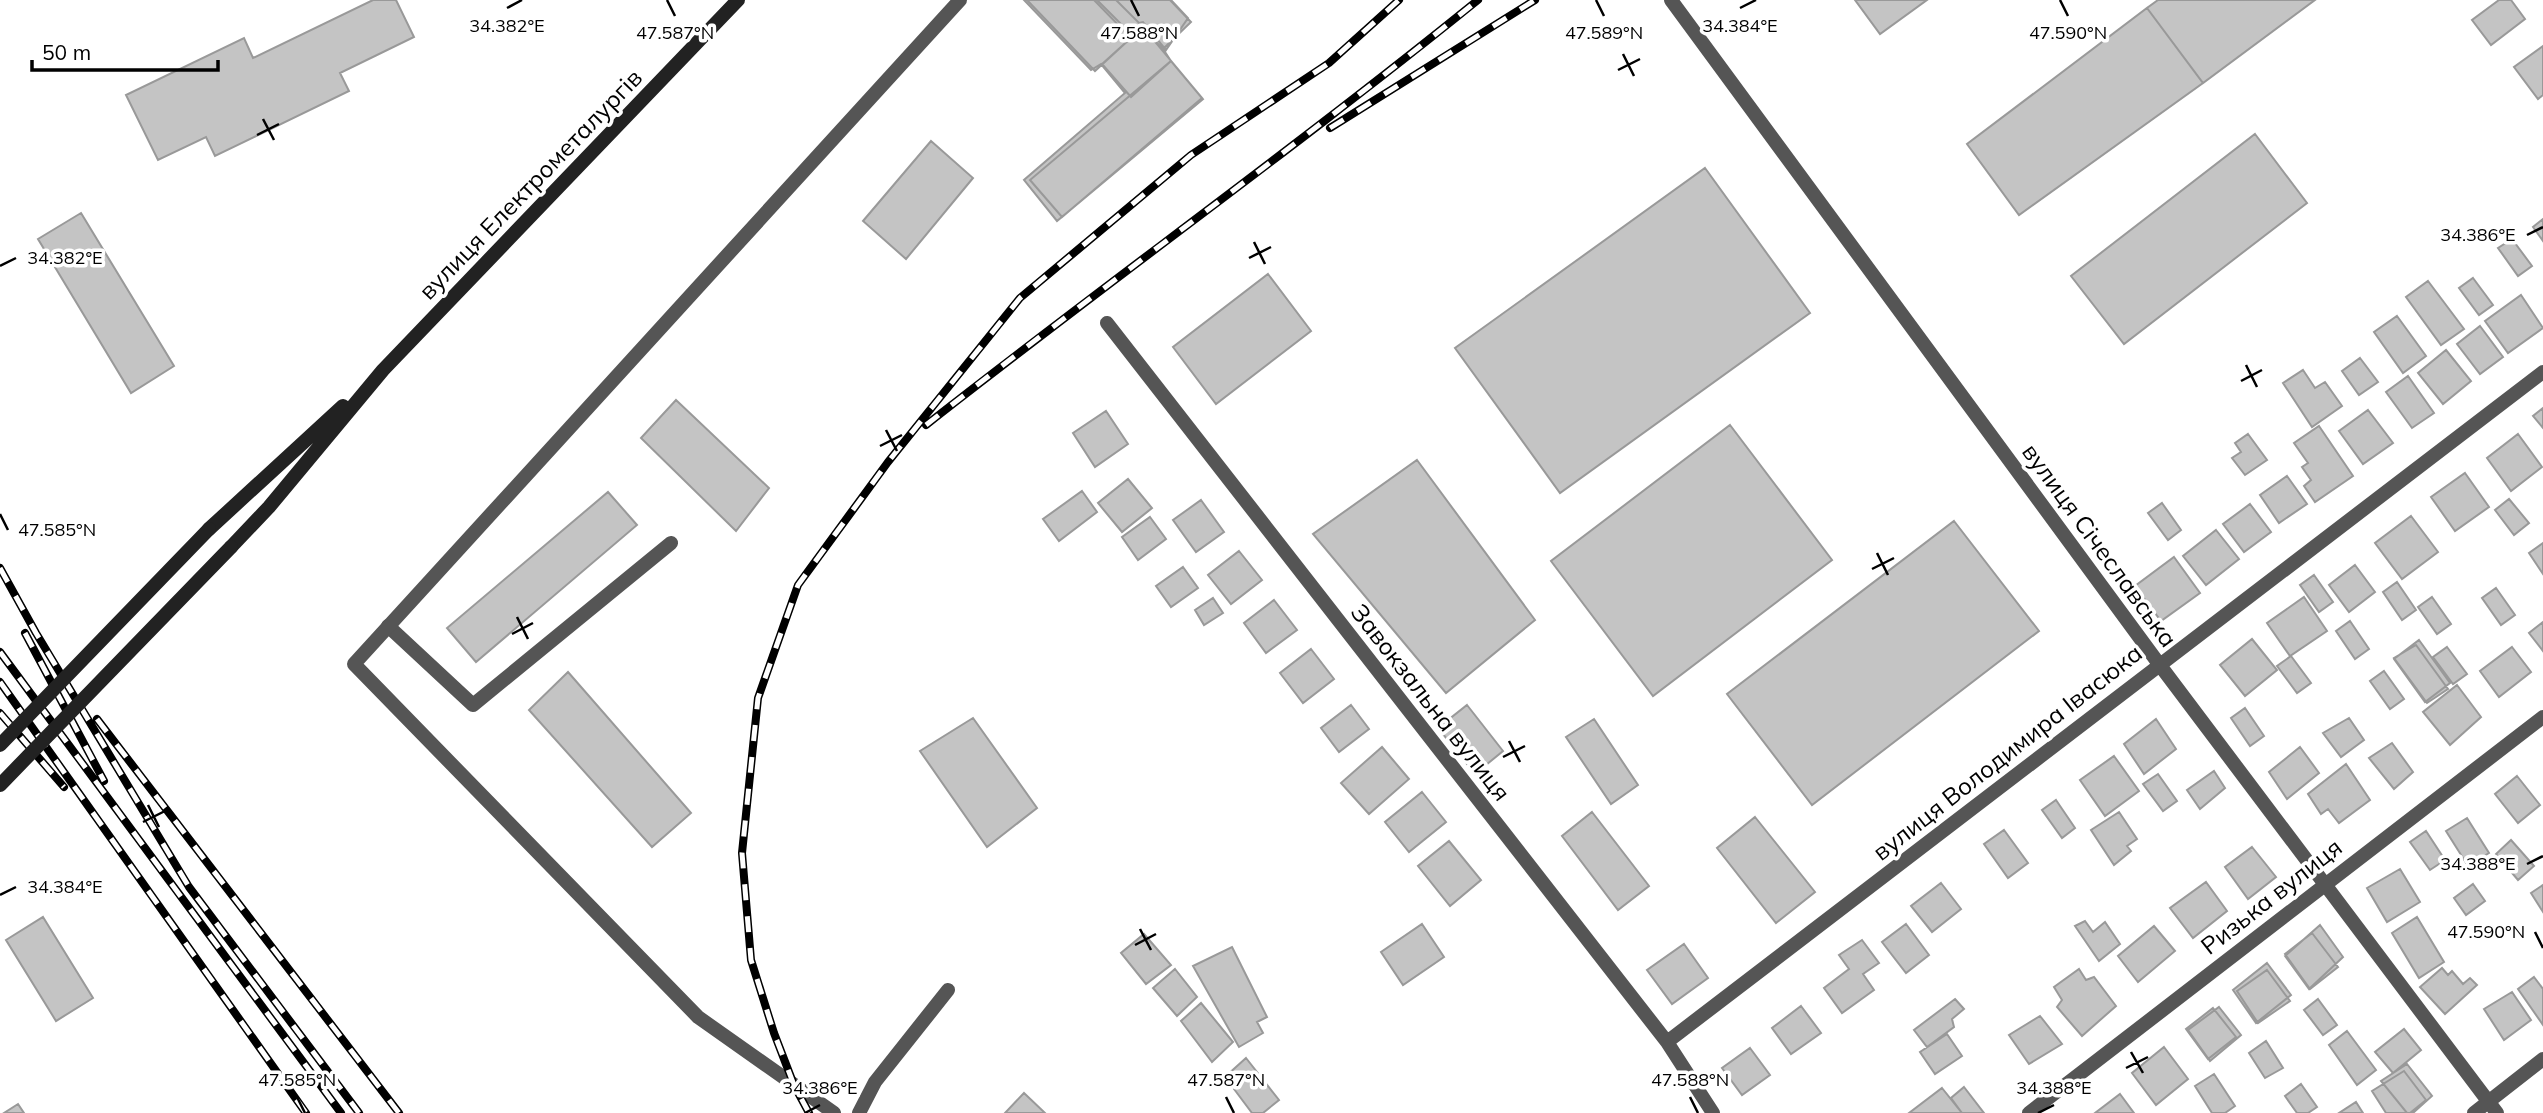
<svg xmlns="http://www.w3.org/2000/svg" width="2543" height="1113" viewBox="0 0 2543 1113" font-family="Mulish,sans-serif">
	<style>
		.building { fill: #c4c4c4; stroke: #999; stroke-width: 2 }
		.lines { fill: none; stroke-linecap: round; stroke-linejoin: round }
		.service { stroke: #555; stroke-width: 14 }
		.minor { stroke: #555; stroke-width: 14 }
		.secondary { stroke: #222; stroke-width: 14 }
		.rail-casing { stroke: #000; stroke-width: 8 }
		.rail { stroke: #fff; stroke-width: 5; stroke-dasharray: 16; stroke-linecap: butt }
		.secondary-bridge { stroke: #222; stroke-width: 14 }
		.ticks { fill: none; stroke: #000; stroke-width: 2.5 }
		.labels { text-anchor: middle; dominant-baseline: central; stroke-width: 7; stroke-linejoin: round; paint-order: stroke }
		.street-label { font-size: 24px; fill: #000; stroke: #fff }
		.ticks-label { font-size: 18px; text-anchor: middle; fill: #000; stroke: #fff; stroke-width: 7; stroke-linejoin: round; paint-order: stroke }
	</style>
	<rect width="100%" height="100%" fill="#fff"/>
	<path class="building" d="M373,0H396L414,37L340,73L349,91L215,156L206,137L158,160L126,95L244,38L253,58Z
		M1024,0H1097L1131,34L1142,26L1203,99L1057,221L1024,180L1125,93L1101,64L1091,70Z
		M1027,0H1094L1131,38L1095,71Z
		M1094,0H1170L1191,22L1163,49L1142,28L1131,38Z
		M1116,0H1171L1188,18L1166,50L1143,22L1139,23Z
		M1855,0H1927L1880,34Z
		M2158,0H2315L2203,83L2147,8Z
		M2499,0H2511L2525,19L2491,45L2472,20Z
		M2147,8L2203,83L2019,215L1967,144Z
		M1142,28L1163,49L1171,61L1131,97L1102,64Z
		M2543,46V95L2538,99L2514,67Z
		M1171,61L1202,98L1062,217L1030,180Z
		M2255,134L2307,203L2124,344L2071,276Z
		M931,141L973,178L906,259L863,221Z
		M1705,168L1810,313L1560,493L1455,348Z
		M81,213L174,366L131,393L38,239Z
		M2543,219V241L2533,227Z
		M2512,239L2532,266L2518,276L2498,248Z
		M1268,274L1311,331L1216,404L1173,347Z
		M2473,278L2493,305L2479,315L2459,288Z
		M2428,281L2464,329L2441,345L2406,297Z
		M2521,295L2543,328L2508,353L2485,321Z
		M2397,316L2426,356L2403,373L2374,332Z
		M2480,326L2503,357L2480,374L2457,344Z
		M2446,350L2471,381L2443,404L2418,373Z
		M2360,358L2378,382L2359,395L2342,371Z
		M2303,370L2315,388L2325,382L2342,406L2312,427L2283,383Z
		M2408,376L2434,413L2412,428L2386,392Z
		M676,400L769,488L736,531L641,438Z
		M2543,408V428L2533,416Z
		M2368,410L2393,443L2363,464L2339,431Z
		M1106,411L1128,444L1095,467L1073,433Z
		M1730,425L1832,560L1653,696L1551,561Z
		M2319,426L2353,476L2315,502L2304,486L2311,480L2302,467L2308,463L2294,443Z
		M2248,434L2267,460L2245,475L2232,458L2241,452L2235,443Z
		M2518,434L2542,467L2511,491L2487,458Z
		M1417,460L1535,620L1446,693L1313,534Z
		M2465,473L2489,507L2455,531L2431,497Z
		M2287,476L2307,504L2279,523L2260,495Z
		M1128,479L1152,508L1122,532L1098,503Z
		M1082,491L1097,512L1059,541L1043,519Z
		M608,492L637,525L476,662L447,628Z
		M2509,499L2529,523L2514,535L2495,510Z
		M1201,500L1224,532L1196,552L1173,520Z
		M2162,503L2181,530L2168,540L2148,513Z
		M2250,504L2271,532L2244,552L2223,524Z
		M2411,516L2438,552L2402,579L2375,543Z
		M1150,517L1166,539L1138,560L1122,537Z
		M1954,521L2039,631L1812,805L1727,694Z
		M2216,530L2239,559L2206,585L2183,556Z
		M2543,543V574L2529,553Z
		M1239,551L1262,580L1231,604L1208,575Z
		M2174,557L2200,593L2161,621L2135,586Z
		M2355,565L2375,592L2349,612L2329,585Z
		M1183,567L1198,588L1171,607L1156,586Z
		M2314,575L2333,602L2319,612L2300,585Z
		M2397,582L2416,610L2402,620L2383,592Z
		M2496,588L2515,615L2501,625L2482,598Z
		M2304,597L2327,631L2290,656L2267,623Z
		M2432,597L2451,624L2437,634L2418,607Z
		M1213,598L1223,613L1204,625L1195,610Z
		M1274,600L1297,630L1266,653L1244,623Z
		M2350,621L2369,649L2355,659L2336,631Z
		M2543,622V651L2529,633Z
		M2252,639L2277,670L2245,696L2220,665Z
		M2419,640L2450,683L2425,702L2394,659Z
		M2416,645L2448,689L2427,703L2394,658Z
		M2447,647L2467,674L2453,684L2433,657Z
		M2512,647L2531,672L2499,697L2480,671Z
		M1311,649L1334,679L1303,703L1280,673Z
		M2291,656L2311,683L2297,693L2277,666Z
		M2384,671L2404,699L2390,709L2370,681Z
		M568,672L691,813L652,847L529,710Z
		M2457,685L2481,717L2450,745L2423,712Z
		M1351,705L1369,729L1339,752L1321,728Z
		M1467,705L1503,751L1475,774L1438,728Z
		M2245,708L2264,736L2250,746L2231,718Z
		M973,718L1037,808L987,847L920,751Z
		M2349,718L2364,740L2341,757L2323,733Z
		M1594,719L1638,785L1611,804L1566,737Z
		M2156,719L2176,749L2144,774L2124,744Z
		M2392,743L2413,772L2394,789L2369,758Z
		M1382,747L1409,779L1369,814L1341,783Z
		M2300,747L2319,773L2287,799L2269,772Z
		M2114,756L2139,791L2105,816L2080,780Z
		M2346,764L2370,800L2339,823L2328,809L2321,814L2308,794Z
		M2214,771L2225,788L2200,809L2187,790Z
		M2158,774L2177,801L2163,811L2143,784Z
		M2517,776L2540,805L2518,823L2495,794Z
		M1422,792L1446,822L1409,852L1385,822Z
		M2056,800L2075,828L2062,838L2042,810Z
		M1592,812L1649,886L1618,910L1562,836Z
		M2119,812L2137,839L2127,846L2131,851L2114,865L2091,830Z
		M1755,817L1815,892L1776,923L1717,848Z
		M2467,818L2489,853L2468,866L2446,831Z
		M2004,830L2028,863L2008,878L1984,844Z
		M2426,831L2445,860L2430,870L2410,842Z
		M2511,840L2534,866L2518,880L2496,854Z
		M1449,841L1481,880L1450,906L1418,866Z
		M2252,847L2276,877L2248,899L2225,867Z
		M2400,869L2420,902L2387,922L2367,888Z
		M2206,882L2227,911L2193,938L2170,908Z
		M1941,883L1961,909L1932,932L1911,906Z
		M2473,884L2485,901L2466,915L2454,898Z
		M2543,885V912L2531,893Z
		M43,917L93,998L56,1021L6,940Z
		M2417,917L2444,962L2419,978L2392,933Z
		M2085,921L2093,932L2105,922L2120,944L2099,961L2075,926Z
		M1422,924L1444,957L1403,985L1381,952Z
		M1906,924L1929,955L1906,973L1882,942Z
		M2320,925L2343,957L2309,989L2285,956Z
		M2154,926L2175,951L2138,982L2118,956Z
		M2312,933L2338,967L2310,989L2285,954Z
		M1144,934L1171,965L1146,984L1121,953Z
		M1862,940L1879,963L1863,974L1874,990L1842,1013L1824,988L1849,969L1839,955Z
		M1684,944L1708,978L1672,1004L1647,970Z
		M1232,947L1267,1017L1257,1022L1263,1033L1239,1047L1193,966Z
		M2267,963L2291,995L2256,1023L2233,990Z
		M2442,968L2448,975L2452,971L2463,984L2470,978L2477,985L2445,1014L2420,987Z
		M1175,969L1197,997L1177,1016L1153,988Z
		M2079,969L2086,980L2094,977L2116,1006L2082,1036L2057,1007L2062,1000L2054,987Z
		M2267,970L2290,1001L2258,1023L2237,991Z
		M2534,977L2543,989V1025L2518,989Z
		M2512,992L2531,1020L2504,1040L2484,1009Z
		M1955,999L1964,1009L1952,1019L1954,1027L1927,1047L1914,1030Z
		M2318,999L2337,1025L2323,1035L2304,1010Z
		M1201,1003L1233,1042L1212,1062L1181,1021Z
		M1801,1006L1821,1033L1791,1054L1772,1028Z
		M2219,1007L2241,1035L2210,1061L2188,1030Z
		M2213,1008L2236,1037L2208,1059L2186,1029Z
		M2040,1016L2062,1044L2029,1064L2009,1035Z
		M2404,1029L2421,1050L2393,1073L2375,1052Z
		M2347,1031L2376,1070L2357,1085L2329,1045Z
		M1947,1034L1962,1056L1935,1074L1920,1052Z
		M2266,1041L2283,1068L2265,1078L2249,1053Z
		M2164,1047L2188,1079L2156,1105L2132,1073Z
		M1750,1048L1770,1075L1742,1095L1722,1068Z
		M1246,1058L1279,1100L1263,1113H1252L1225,1077Z
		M2407,1064L2432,1096L2413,1113H2407L2381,1081Z
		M2404,1071L2426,1100L2410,1113H2386L2372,1091Z
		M2214,1074L2235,1106L2225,1113H2212L2195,1086Z
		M2301,1084L2317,1107L2308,1113H2297L2285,1096Z
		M1964,1087L1984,1113H1962L1951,1098Z
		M1942,1088L1962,1113H1909Z
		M1024,1093L1045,1113H1005Z
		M2120,1094L2134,1113H2095Z
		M2356,1102L2363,1113H2339Z
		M18,1104L24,1113H4Z"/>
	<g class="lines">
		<path class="service" d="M388,626L473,705L671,543
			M859,1113L875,1082L948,990"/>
		<path class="minor" d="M1671,0L2159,664L2497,1113
			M1107,323L1667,1042L1713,1113
			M1667,1042L2543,372
			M834,1113L698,1017L354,664L960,0
			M2029,1113L2543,717
			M2474,1113L2543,1059"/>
		<path class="secondary" d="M209,529L343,406
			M231,547L269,507L383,370L738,0"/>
		<g class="rail-casing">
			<path id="rail" d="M1330,128L1535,0
				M926,425C1109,281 1298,146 1478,0
				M0,568L36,633L189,887L359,1113
				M25,633L104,781
				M0,652L341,1113
				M0,682L306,1113
				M0,713L64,787
				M97,719L399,1113
				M809,1113L794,1085L774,1033L751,960L742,853L758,698L798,585L888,462L1020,298L1191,155L1329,63L1399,0"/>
		</g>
		<use href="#rail" class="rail"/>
		<path class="secondary-bridge" d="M0,745L209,529
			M0,785L231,547"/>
	</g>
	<path class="ticks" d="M667,0L675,16M1131,0L1139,16M1596,0L1604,16M2060,0L2068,16M507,8L522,0M1740,8L1756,0M1623,54L1634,76M1618,70L1640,59M263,119L274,140M257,135L279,124M2527,235L2543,227M1254,242L1265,264M1249,258L1271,247M0,266L16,258M2246,365L2257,387M2241,381L2262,370M886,430L897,451M880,446L902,435M0,514L8,530M1877,553L1888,575M1872,569L1894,558M517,617L528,639M512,634L533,623M1509,741L1520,762M1503,757L1525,746M148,805L159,827M143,822L165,811M2527,864L2543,856M0,895L16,887M1140,929L1151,950M2535,932L2543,948M1135,945L1156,934M2131,1052L2143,1073M2126,1068L2148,1057M297,1097L305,1113M1226,1097L1234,1113M1690,1097L1698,1113M805,1113L820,1105M2038,1113L2054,1105"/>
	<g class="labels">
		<g class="street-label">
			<text transform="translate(530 184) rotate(-46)">вулиця Електрометалургів</text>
			<text transform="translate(2100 545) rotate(54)">вулиця Січеславська</text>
			<text transform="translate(1431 702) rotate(52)">Завокзальна вулиця</text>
			<text transform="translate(2007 752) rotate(-38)">вулиця Володимира Івасюка</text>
			<text transform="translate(2271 896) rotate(-38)">Ризька вулиця</text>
		</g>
	</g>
	<g class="ticks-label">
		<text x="507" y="32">34.382°E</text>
		<text x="1740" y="32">34.384°E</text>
		<text x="675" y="39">47.587°N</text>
		<text x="1139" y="39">47.588°N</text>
		<text x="1604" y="39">47.589°N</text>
		<text x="2068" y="39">47.590°N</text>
		<text x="2478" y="241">34.386°E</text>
		<text x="65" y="264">34.382°E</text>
		<text x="57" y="536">47.585°N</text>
		<text x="2478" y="870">34.388°E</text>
		<text x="65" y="893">34.384°E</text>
		<text x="2486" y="938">47.590°N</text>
		<text x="297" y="1086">47.585°N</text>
		<text x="1226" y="1086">47.587°N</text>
		<text x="1690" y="1086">47.588°N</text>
		<text x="820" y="1094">34.386°E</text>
		<text x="2054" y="1094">34.388°E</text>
	</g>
	<path d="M32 60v10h186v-10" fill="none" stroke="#000000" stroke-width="3.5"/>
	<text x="42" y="60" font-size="21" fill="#000000" stroke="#ffffff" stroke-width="5" paint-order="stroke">50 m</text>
</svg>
